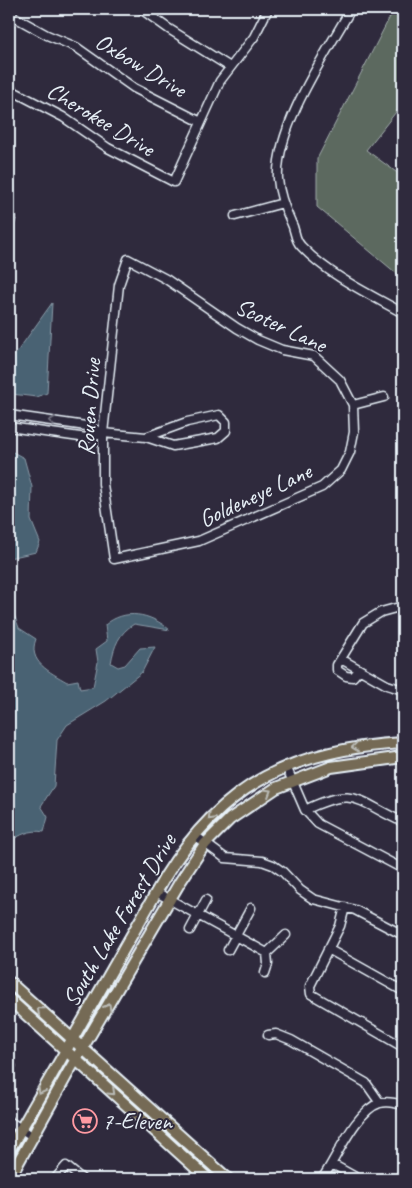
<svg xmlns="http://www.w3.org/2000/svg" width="412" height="1188" viewBox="0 0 412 1188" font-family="Caveat,sans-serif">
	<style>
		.green { fill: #5c695f; stroke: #a2adac }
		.water { fill: #4a6273; stroke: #899ba8 }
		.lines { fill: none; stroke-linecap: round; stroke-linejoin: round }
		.minor-casing { stroke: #e8f1f8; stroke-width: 11 }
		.major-casing { stroke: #e8f1f8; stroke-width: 14 }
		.minor { stroke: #2f2a3d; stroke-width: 8 }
		.major { stroke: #746b55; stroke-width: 10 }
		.oneway { stroke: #70707e }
		.oneway2 { stroke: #babbb7 }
		.labels { text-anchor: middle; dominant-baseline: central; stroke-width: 4; stroke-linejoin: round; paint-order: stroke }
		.street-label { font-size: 24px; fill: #e8f1f8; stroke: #2f2a3d }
		.poi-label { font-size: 24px; fill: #e8f1f8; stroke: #2f2a3d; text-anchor: start }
	</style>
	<rect width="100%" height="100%" fill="#2f2a3d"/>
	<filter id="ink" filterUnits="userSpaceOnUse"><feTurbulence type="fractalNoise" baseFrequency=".02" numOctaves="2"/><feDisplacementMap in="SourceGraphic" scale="10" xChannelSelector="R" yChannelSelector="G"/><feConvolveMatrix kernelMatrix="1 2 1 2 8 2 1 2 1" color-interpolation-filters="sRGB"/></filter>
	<g filter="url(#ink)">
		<path class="green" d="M394,9H403V103L366,150L403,177V276L396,273L317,207V159Z"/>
		<path class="water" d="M52,303L47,393L37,397L11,394L9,393V363Z
			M9,450L24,458L32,487L31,520L40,542L36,552L9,558Z
			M9,601L19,628L36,639C27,662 50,672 67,682L78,680L80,689L93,687L98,662L96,649L107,641L105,625C125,608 150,613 170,630L134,624C119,633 114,646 111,663L118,667L125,665L140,648L155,647L142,672L106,701L67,725L57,740L54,786L41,806L48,817L44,832C30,829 20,835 9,842Z"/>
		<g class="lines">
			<g class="minor-casing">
				<path id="minor" d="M141,9L169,29L230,67
					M351,9C326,53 275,128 278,179C279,193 285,209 291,222C296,231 294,239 301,246C328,275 369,294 403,313
					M9,14L47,35L76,47L134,88L201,122
					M9,89L63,117L108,148L174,182L220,81L254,37L268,9
					M235,216L283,203
					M9,226L11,218
					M128,259L166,279L237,328L258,340L282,350L314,356L340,380L353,405L354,432L350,452L341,470L322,487L199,541L114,559L103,484V433L119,285Z
					M353,405L384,397
					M9,415L86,426L103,433L146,437L187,422L219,415L226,422V431L218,438L173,446L146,437
					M9,427L87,438L103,433
					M341,659L387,685L403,690
					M359,670L353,677L346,676L337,670V665L363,623L381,612L403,606
					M286,766L305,810L318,824L403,869
					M305,810C356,785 358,802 403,822
					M194,835L225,858L262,861L273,865L283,872L300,890L313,899L355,910L403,935
					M156,892L267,953L286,935
					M345,907L340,926L310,986L311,994L403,1047
					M190,930L206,900
					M328,949L403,991
					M228,950L251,908
					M265,973L268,964L267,953
					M268,1035L276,1034L291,1040L366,1083L380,1103
					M9,1059L11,1066L9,1070
					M9,1121L32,1136
					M332,1164L359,1179
					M55,1179L66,1166L82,1179
					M322,1179C336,1159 356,1110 380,1103C388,1101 396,1103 403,1105"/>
			</g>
			<g class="major-casing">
				<path id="major" d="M9,982L228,1179
					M9,999L208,1179
					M9,1150L165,877C223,783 295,749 403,743
					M9,1179L69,1071L180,882L205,844L230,819L276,788L331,767L403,757"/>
			</g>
			<use href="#minor" class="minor"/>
			<use href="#major" class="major"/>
		</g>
		<defs><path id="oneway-chevron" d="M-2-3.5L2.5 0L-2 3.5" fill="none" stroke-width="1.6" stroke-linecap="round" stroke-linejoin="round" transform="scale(1.25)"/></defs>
		<use class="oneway" href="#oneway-chevron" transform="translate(52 421) rotate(-173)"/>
		<g class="oneway2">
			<use href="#oneway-chevron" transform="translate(355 747) rotate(173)"/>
			<use href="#oneway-chevron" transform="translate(268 792) rotate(-31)"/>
			<use href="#oneway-chevron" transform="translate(211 817) rotate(135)"/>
			<use href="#oneway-chevron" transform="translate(108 1007) rotate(-60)"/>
			<use href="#oneway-chevron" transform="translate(40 1010) rotate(-139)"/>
			<use href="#oneway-chevron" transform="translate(41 1091) rotate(119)"/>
			<use href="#oneway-chevron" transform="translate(112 1092) rotate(43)"/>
		</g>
	</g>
	<defs>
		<g id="supermarket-ring" transform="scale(1.25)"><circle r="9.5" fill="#2f2a3d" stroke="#ff9aa2" stroke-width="1.5"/><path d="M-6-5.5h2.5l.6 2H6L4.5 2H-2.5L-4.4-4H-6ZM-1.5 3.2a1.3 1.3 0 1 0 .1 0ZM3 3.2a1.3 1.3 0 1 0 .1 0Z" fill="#ff9aa2"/></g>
	</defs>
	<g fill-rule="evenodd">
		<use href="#supermarket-ring" x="85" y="1121"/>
	</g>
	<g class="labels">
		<g class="street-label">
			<text transform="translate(141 65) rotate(31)">Oxbow Drive</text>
			<text transform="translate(101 119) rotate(31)">Cherokee Drive</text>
			<text transform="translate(281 325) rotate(25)">Scoter Lane</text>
			<text transform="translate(89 407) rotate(-86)">Rouen Drive</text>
			<text transform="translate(255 495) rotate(-25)">Goldeneye Lane</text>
			<text transform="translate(119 920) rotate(-59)">South Lake Forest Drive</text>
		</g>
		<g class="poi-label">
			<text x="102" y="1121">7-Eleven</text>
		</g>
	</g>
	<rect width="412" height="1188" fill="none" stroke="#2f2a3d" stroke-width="30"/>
	<rect x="15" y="15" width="382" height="1158" fill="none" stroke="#e8f1f8" stroke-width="2" filter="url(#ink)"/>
</svg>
